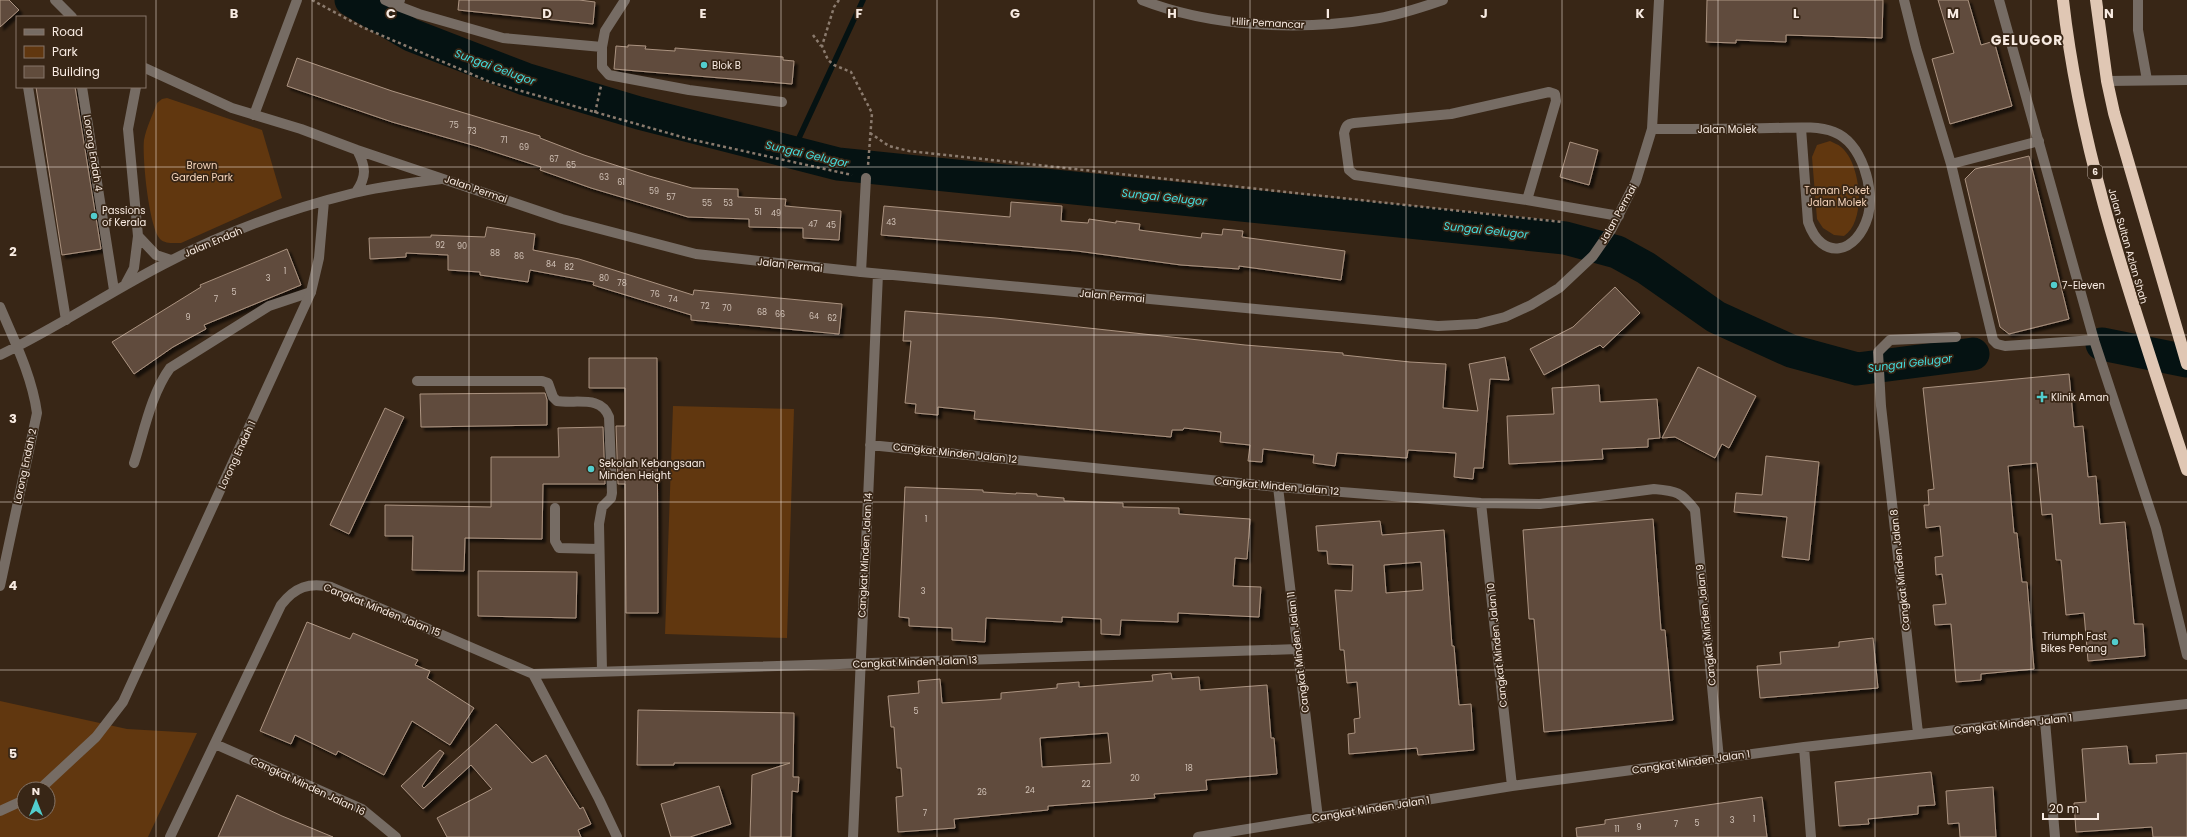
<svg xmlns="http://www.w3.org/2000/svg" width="2187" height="837" viewBox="0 0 2187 837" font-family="Poppins,sans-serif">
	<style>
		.green { fill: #61370f; fill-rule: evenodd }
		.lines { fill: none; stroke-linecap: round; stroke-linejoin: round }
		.stream { stroke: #051212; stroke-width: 5.5 }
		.river { stroke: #051212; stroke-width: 33 }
		.building { fill: #614c3c; stroke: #ab9381; fill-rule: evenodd; filter: url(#shadow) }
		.path { stroke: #8b7b6e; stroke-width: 2.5; stroke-dasharray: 3 3; stroke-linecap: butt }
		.lane { stroke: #766c64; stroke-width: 10 }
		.street { stroke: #766c64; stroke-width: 10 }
		.highway { stroke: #e0c7b4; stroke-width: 12 }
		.grid { fill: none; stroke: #f8ebe2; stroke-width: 1; stroke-opacity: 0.55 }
		.poi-dot { fill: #52cdcd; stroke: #382616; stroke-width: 1.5 }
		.labels { text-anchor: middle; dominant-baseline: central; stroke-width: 3.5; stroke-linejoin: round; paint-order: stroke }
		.number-label { font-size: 8px; fill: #d2c3b8 }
		.shield { fill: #382616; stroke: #beb0a5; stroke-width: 1 }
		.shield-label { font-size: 9px; font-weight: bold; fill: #f8ebe2 }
		.street-label { font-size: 10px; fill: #f8ebe2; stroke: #382616 }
		.poi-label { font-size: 10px; fill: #f8ebe2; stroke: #382616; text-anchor: start }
		.park-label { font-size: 10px; fill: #f6d5bc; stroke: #382616 }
		.water-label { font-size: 11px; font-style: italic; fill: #43dedf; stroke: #382616 }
		.district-label { font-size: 14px; font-weight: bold; letter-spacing: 1px; fill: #f8ebe2; stroke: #382616 }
		.grid-label { font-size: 13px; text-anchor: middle; font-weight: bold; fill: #f8ebe2; stroke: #382616; stroke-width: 3.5; stroke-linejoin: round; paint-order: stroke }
	</style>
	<defs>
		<filter id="shadow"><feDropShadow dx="3.5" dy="3.5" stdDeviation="1" flood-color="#0009"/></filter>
	</defs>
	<rect width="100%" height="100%" fill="#382616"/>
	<path class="green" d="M167,98L262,130L282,198L181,243C174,243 165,244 160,239C149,228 142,157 144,140C146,128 153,114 157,103L162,99Z
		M1830,141C1833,143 1838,144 1841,147C1861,163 1867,221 1844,236L1834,235L1823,228L1817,219L1812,157L1817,145Z
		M673,406L794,409L787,638L665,634Z
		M0,701L127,729L197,733L148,837H0ZM24,789H48V813H24Z"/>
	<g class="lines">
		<path class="stream" d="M792,153L863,0"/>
		<path class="river" d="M351,0L411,35L525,79L639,113L838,164L1565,238L1617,252L1646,268L1716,317L1791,351L1857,369L1973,354
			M2102,344L2187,361"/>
	</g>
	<path class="building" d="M0,0H9L19,10L0,27Z
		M459,0H579L595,2L593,24L458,10Z
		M1707,0H1883L1882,38L1786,35V42L1736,40V43L1706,42Z
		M1938,0H1968L1981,45L1994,41L2012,106L1950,124L1932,59L1954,53Z
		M628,45L646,46L645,49L675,51V48L783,57V60L794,61L792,84L614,69L616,46L628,47Z
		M297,58L392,91L540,136V138L584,155L649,176L692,188L738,189V197L786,199L785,206L841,211L839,240L803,238V228L749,227V219L688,217L591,188L540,170L541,167L476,146L392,122L287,86Z
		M36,87H75L101,249L62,255Z
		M1570,142L1598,150L1589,185L1560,177Z
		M2029,156L2069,319L2009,334L2000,327L1965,179L1975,169Z
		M1011,202L1062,206L1061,221L1088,223L1089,219L1116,223V221L1140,224L1139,230L1201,238L1202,233L1222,235L1223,229L1243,231L1242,237L1345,251L1341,280L1239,266V269L1181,265L1077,251L881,235L884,206L1010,217Z
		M487,227L535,234L533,250L579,259L693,295L694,290L842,304L839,334L691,320V315L593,285L594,282L530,270L528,282L480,275V272L448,270V255L406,253V257L370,259L369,238L431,237V235L485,237Z
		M287,249L301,285L204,325L206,329L173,347L134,374L112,342L201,287L200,285Z
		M1615,287L1640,313L1603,348L1600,345L1544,375L1530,349L1573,327Z
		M905,311L996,318L1245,345L1343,353V355L1410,362L1446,364L1443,408L1478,411L1469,364L1505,357L1509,380L1490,379L1483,468H1474L1473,479L1454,477L1456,453L1408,450L1407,458L1337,453L1335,466L1313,463L1314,455L1263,449L1262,462L1248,461L1250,445L1220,442L1221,432L1184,428L1183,430H1172L1171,437L1160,436L974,419L975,411L938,407V415L915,413L916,404L905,403L911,341H903Z
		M589,358H657L658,613H626L625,484H618L616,426H625V388H589Z
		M1698,367L1756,396L1729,448L1722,444L1715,458L1675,437L1662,438Z
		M2069,374L2074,427L2083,426L2088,477L2096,476L2100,524L2125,522L2134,624H2143L2145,656L2088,661L2084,613L2066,615L2061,560H2056L2052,514L2042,515L2037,463L2008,466L2014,533H2017L2022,582H2027L2034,669L1981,674V680L1956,682L1951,624L1935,625L1933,605L1946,604L1942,574L1936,575L1935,557L1943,556L1940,526L1926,528L1924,505H1929L1928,490L1934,489L1923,388Z
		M1599,385L1600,402L1657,399L1660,438L1648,439V447L1602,449L1603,459L1509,464L1507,416L1554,414L1552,388Z
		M545,393L547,400V425L421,427L420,394Z
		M385,408L404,417L349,534L330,525Z
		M603,427L605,484H543L542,539L465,538L464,571L412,570L413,536H385V505L491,507V457H559L558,428Z
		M1766,456L1819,462L1809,560L1782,557L1787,517L1734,512L1736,493L1762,495Z
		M905,487L983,490V492L1016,494V493L1037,494V496L1064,498V501L1123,503V507L1179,508V514L1250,519L1247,559L1235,558L1233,586L1261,587L1259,617L1178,613V622L1121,620L1120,635L1101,634V619L1062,617V622L986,618L985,642L952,640V628L909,626V618L899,617Z
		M1653,519L1661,630H1665L1673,720L1544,732L1534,619H1529L1523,530Z
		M1380,521L1382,535L1444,530L1452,646H1454L1459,705L1471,704L1474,750L1418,755L1417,748L1349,754L1348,734L1355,733L1354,719L1360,718L1357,682L1347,683L1344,650H1340L1335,590L1352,591L1353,565L1328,564L1327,551H1318L1316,526ZM1421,562L1423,590L1386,593L1384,565Z
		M478,571L577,572L576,618L478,616Z
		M307,622L350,639L353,633L418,660L415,665L430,671L427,678L474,708L450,745L412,721L384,775L338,751L336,755L295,735L291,744L260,731Z
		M1873,638L1878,688L1760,698L1757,666L1781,664L1780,652L1839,647V642Z
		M1171,673L1172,679L1199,677L1200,690L1267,685L1271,738H1274L1277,774L1206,780L1207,790L1154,794L1155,798L1048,806V810L954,819L955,828L898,832L896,797L903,796L901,768H897L894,727H891L888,696L919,693L918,681L940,679L942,703L1001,699V693L1057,688V684L1079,682V687L1153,681L1152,675ZM1108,733L1111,763L1042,767L1040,738Z
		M638,710L794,713L793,777H799L798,792L792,791L791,837H750L752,775L790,763H674V765H637Z
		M496,724L532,763L546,755L580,809L583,807L591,824L578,830L581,837H447L437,818L492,789L471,765L423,809L401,786L440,750L444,753L422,786L424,788Z
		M2127,746L2129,764L2157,763L2156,755L2187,753V837H2153L2152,827L2076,832L2074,803L2086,802L2082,749Z
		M1931,772L1935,805L1918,806V814L1868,819L1869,824L1839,826L1835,782Z
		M719,786L731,824L690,837H671L661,804Z
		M1993,787L1996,837H1960L1959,823L1948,824L1946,791Z
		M237,795L282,816L333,837H218Z
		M1762,797L1767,837H1577L1576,828L1605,824V820Z"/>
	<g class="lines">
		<path class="path" d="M312,0L362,27L490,82L689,139L852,175
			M839,0L834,7L822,46L828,60L834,65L851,72L872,113L868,166
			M813,35L821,46
			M595,113L601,86
			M870,133L889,146L909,151L1562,222"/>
		<path class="lane" d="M385,0L398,6L400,0
			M1904,0L1916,48L1951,164L1993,340L1997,344L2005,346L2094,340
			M2138,0V30L2147,80
			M398,6L419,14L503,38L602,47L605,31L625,0
			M602,47V67L609,75L689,90L782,102
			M28,87L66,320
			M82,87L114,290
			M254,115L297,0
			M1951,164L2039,141
			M1527,200L1556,101L1555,94L1549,92L1451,114L1354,123C1347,124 1346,126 1344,133L1349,170L1355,175L1527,200L1619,216
			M861,272L866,178
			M417,381H542L548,383L553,397L557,401C576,404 601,395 609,417L612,493L611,498L602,507L599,524L602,671
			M134,463C144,432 151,394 170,368L269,306L311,292
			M555,508V541L559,548L599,549"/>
		<path class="street" d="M55,0L72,17
			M1142,0C1211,27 1299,31 1373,19C1396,16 1420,8 1443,0
			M1999,0L2094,340L2156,528L2187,655
			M145,68L232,108L301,129L357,150L562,219L696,254L861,272L1438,326L1477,324L1505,317L1531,305L1559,288L1593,256L1611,230L1636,181L1652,129L1659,0
			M2107,81L2187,80
			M1652,129C1692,129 1731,129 1771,128C1791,128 1816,125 1834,132C1862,143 1875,189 1868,216C1857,254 1822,262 1808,222L1801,128
			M356,192C367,176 366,167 357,150
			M138,236L156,255L171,260
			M126,283L134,268L138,236L128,129L136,87
			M0,307C14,340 32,376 37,413L0,586
			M0,355C59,327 112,290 170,261C226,232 293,208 354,193C383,186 412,183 441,179
			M870,445L1278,487L1481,503L1540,504L1654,489C1677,491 1681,492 1695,510L1719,759
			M1278,487L1318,818
			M1481,503L1512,786
			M533,674L1298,649
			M2045,721L2055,837
			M1918,733L1881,406L1878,352L1890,340L1956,337
			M215,744L362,809L396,837
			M1804,747L1811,837
			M40,789L96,737L123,702L311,292L319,258L324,201
			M0,811L24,800
			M170,837L281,605C295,587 309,582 331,587L533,674L599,799L617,837
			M853,837L878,274
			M1198,837L1512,786L1804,747L2187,704"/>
		<path class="highway" d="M2063,0C2081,162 2137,315 2187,470
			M2096,0L2107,81L2114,113L2187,364"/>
	</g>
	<path class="grid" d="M156,0V837M312,0V837M469,0V837M625,0V837M781,0V837M937,0V837M1094,0V837M1250,0V837M1406,0V837M1562,0V837M1718,0V837M1875,0V837M2031,0V837M0,167H2187M0,335H2187M0,502H2187M0,670H2187"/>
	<g class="poi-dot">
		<circle cx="704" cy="65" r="4"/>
		<circle cx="94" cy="216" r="4"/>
		<circle cx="2054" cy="285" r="4"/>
		<path d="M2040 391h4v4h4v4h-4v4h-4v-4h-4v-4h4z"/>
		<circle cx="591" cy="469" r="4"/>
		<circle cx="2115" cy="642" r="4"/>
	</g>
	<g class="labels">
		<g class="number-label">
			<text x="454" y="125">75</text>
			<text x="472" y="131">73</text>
			<text x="504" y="140">71</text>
			<text x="524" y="147">69</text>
			<text x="554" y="159">67</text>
			<text x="571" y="165">65</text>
			<text x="604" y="177">63</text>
			<text x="621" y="182">61</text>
			<text x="654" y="191">59</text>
			<text x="671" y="197">57</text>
			<text x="707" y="203">55</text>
			<text x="728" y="203">53</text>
			<text x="758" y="212">51</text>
			<text x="776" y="213">49</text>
			<text x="891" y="222">43</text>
			<text x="813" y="224">47</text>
			<text x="831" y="225">45</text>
			<text x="440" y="245">92</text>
			<text x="462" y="246">90</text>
			<text x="495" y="253">88</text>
			<text x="519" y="256">86</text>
			<text x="551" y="264">84</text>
			<text x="569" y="267">82</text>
			<text x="285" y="271">1</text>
			<text x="268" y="278">3</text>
			<text x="604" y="278">80</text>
			<text x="622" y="283">78</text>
			<text x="234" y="292">5</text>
			<text x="655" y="294">76</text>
			<text x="216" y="299">7</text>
			<text x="673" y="299">74</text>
			<text x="705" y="306">72</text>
			<text x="727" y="308">70</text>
			<text x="762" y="312">68</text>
			<text x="780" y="314">66</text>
			<text x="814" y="316">64</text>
			<text x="188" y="317">9</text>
			<text x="832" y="318">62</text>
			<text x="926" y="519">1</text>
			<text x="923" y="591">3</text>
			<text x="916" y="711">5</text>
			<text x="1189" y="768">18</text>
			<text x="1135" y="778">20</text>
			<text x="1086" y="784">22</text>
			<text x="1030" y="790">24</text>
			<text x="982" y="792">26</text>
			<text x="925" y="813">7</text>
			<text x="1754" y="819">1</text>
			<text x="1732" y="820">3</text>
			<text x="1697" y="823">5</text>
			<text x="1676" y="824">7</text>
			<text x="1639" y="827">9</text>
			<text x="1617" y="829">11</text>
		</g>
		<rect class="shield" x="2088" y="165" width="14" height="14" rx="3"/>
		<g class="shield-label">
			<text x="2095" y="172">6</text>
		</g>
		<g class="street-label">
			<text transform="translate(1268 23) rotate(3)">Hilir Pemancar</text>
			<text x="1727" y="129">Jalan Molek</text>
			<text transform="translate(93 153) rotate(81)">Lorong Endah 4</text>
			<text transform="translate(476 189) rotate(19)">Jalan Permai</text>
			<text transform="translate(1618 214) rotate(-61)">Jalan Permai</text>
			<text transform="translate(213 242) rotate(-23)">Jalan Endah</text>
			<text transform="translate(2128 246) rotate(74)">Jalan Sultan Azlan Shah</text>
			<text transform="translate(790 265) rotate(6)">Jalan Permai</text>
			<text transform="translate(1112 296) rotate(5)">Jalan Permai</text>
			<text transform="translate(955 453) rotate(6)">Cangkat Minden Jalan 12</text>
			<text transform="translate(237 455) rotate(-65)">Lorong Endah 1</text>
			<text transform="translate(25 466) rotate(-78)">Lorong Endah 2</text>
			<text transform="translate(1277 486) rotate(5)">Cangkat Minden Jalan 12</text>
			<text transform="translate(865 555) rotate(-87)">Cangkat Minden Jalan 14</text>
			<text transform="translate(1900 570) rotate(-96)">Cangkat Minden Jalan 8</text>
			<text transform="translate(382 610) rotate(22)">Cangkat Minden Jalan 15</text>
			<text transform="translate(1706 625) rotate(-96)">Cangkat Minden Jalan 9</text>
			<text transform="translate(1497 645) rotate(-96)">Cangkat Minden Jalan 10</text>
			<text transform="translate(1298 652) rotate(-97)">Cangkat Minden Jalan 11</text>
			<text transform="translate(915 662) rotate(-2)">Cangkat Minden Jalan 13</text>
			<text transform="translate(2013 724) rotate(-6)">Cangkat Minden Jalan 1</text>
			<text transform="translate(1691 762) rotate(-8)">Cangkat Minden Jalan 1</text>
			<text transform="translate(308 786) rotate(25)">Cangkat Minden Jalan 16</text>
			<text transform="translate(1371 809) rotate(-9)">Cangkat Minden Jalan 1</text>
		</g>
		<g class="poi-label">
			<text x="712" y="65">Blok B</text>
			<text x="102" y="210">Passions<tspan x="102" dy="12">of Kerala</tspan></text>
			<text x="2062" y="285">7-Eleven</text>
			<text x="2051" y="397">Klinik Aman</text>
			<text x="599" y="463">Sekolah Kebangsaan<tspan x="599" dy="12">Minden Height</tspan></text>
			<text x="2107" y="636" text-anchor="end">Triumph Fast<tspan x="2107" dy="12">Bikes Penang</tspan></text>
		</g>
		<g class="park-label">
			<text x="202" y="165">Brown<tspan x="202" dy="12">Garden Park</tspan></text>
			<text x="1837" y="190">Taman Poket<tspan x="1837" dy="12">Jalan Molek</tspan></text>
		</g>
		<g class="water-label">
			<text transform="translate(495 67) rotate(20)">Sungai Gelugor</text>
			<text transform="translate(807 154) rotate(13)">Sungai Gelugor</text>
			<text transform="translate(1164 197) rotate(6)">Sungai Gelugor</text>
			<text transform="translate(1486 230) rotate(6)">Sungai Gelugor</text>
			<text transform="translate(1910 363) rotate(-7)">Sungai Gelugor</text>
		</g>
		<g class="district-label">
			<text x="2027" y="40">GELUGOR</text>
		</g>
	</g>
	<g class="grid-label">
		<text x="234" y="18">B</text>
		<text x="391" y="18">C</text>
		<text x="547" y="18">D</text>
		<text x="703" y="18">E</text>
		<text x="859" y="18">F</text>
		<text x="1015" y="18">G</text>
		<text x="1172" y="18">H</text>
		<text x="1328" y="18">I</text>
		<text x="1484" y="18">J</text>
		<text x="1640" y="18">K</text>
		<text x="1796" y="18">L</text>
		<text x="1953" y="18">M</text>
		<text x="2109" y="18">N</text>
		<text x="13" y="256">2</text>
		<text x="13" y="423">3</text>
		<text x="13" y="590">4</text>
		<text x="13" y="758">5</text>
	</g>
	<rect x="16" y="16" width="130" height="72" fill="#382616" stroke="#857568"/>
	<rect x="24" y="29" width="20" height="6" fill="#766c64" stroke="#857568"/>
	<text x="52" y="36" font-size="12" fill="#f8ebe2">Road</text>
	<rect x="24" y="46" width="20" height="12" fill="#61370f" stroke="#857568"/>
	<text x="52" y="56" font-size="12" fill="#f8ebe2">Park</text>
	<rect x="24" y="66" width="20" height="12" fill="#614c3c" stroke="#857568"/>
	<text x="52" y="76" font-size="12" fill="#f8ebe2">Building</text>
	<g transform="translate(36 801)"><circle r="19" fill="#382616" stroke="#857568"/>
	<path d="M0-3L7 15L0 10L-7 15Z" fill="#52cdcd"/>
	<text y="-6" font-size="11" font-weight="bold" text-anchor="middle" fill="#f8ebe2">N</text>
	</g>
	<path d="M2043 813v6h55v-6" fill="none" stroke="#f8ebe2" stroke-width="2"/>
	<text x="2049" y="813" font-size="12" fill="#f8ebe2" stroke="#382616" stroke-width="3" paint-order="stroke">20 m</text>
</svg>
